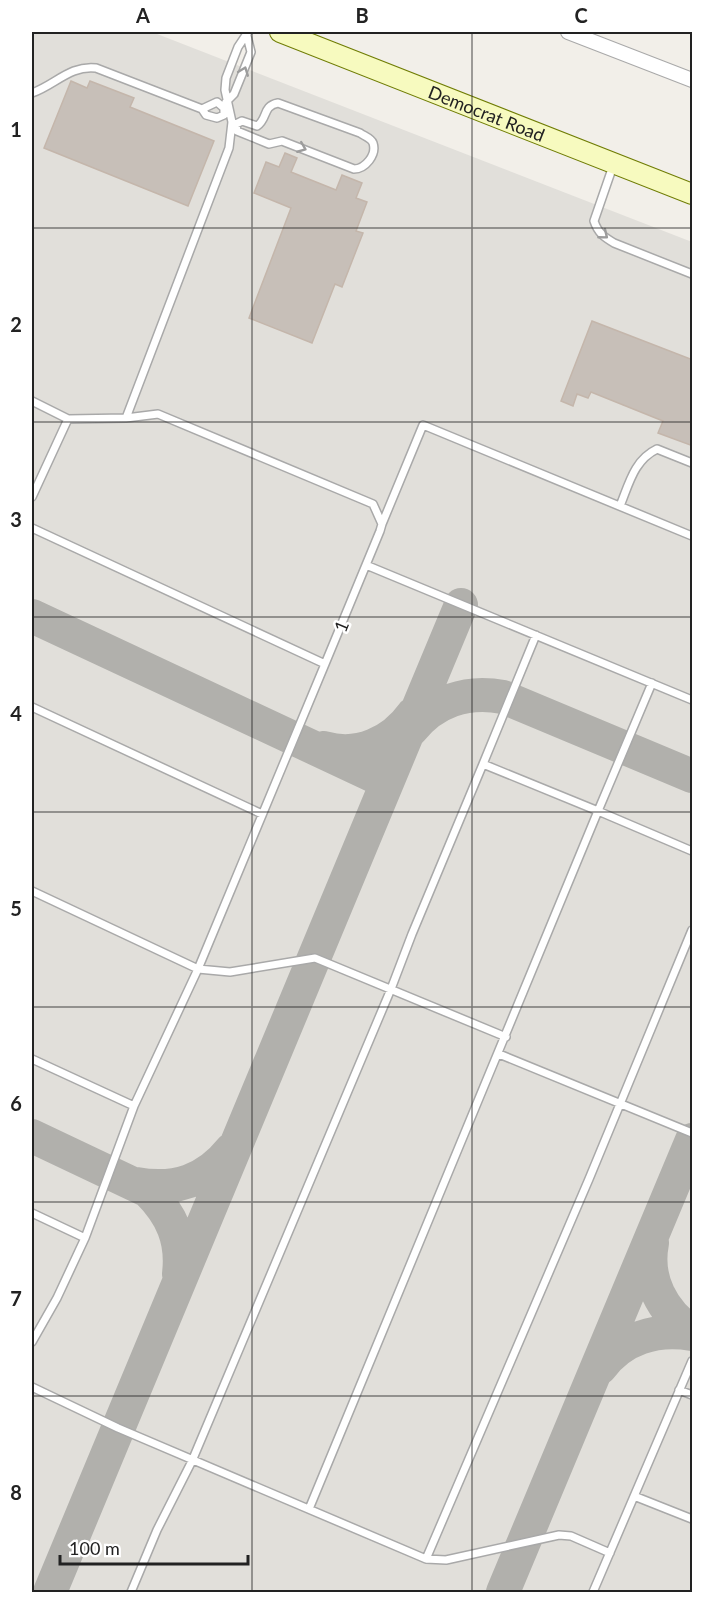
<svg xmlns="http://www.w3.org/2000/svg" width="724" height="1624" viewBox="0 0 724 1624" font-family="Lato,sans-serif">
	<style>
		.airport { fill: #e1dfda }
		.lines { fill: none; stroke-linecap: round; stroke-linejoin: round }
		.taxiway { stroke: #b1b0ac; stroke-width: 34 }
		.building { fill: #c7bfb8; stroke: #c4b6ab; stroke-width: 1.5 }
		.lane-casing { stroke: #a9a9a9; stroke-width: 10 }
		.street-casing { stroke: #a9a9a9; stroke-width: 16 }
		.secondary-casing { stroke: #707d05; stroke-width: 22 }
		.lane { stroke: #fff; stroke-width: 7 }
		.street { stroke: #fff; stroke-width: 14 }
		.secondary { stroke: #f7fabf; stroke-width: 20 }
		.oneway { stroke: #9c9c9c }
		.grid { fill: none; stroke: #222; stroke-width: 1.5; stroke-opacity: 0.55 }
		.labels { text-anchor: middle; dominant-baseline: central; stroke-width: 5; stroke-linejoin: round; paint-order: stroke }
		.street-label { font-size: 18px; fill: #222; stroke: #fff }
		.neatline { fill: none; stroke: #222; stroke-width: 2 }
		.grid-label { font-size: 20px; text-anchor: middle; font-weight: bold; fill: #222 }
	</style>
	<rect width="100%" height="100%" fill="#f2efe9"/>
	<path class="airport" d="M32,32H152L692,242V1592H32Z"/>
	<g class="lines">
		<path class="taxiway" d="M32,616L387,782
			M411,730C434,701 467,690 503,697L692,776
			M324,748C358,758 392,743 413,714
			M32,1136L148,1191C172,1215 183,1240 179,1274
			M136,1184C175,1191 206,1181 231,1150
			M652,1243C645,1279 662,1312 692,1332
			M600,1368C622,1338 656,1328 692,1334
			M50,1592L461,605
			M503,1592L692,1140"/>
	</g>
	<path class="building" d="M71,81L87,88L90,81L134,98L130,107L214,141L188,206L44,148Z
		M285,153L297,158L291,172L336,190L342,175L362,183L356,198L367,202L356,231L363,233L342,287L335,284L312,343L249,318L291,208L254,193L266,162L279,167Z
		M592,321L693,360V446L658,433L663,421L591,392L588,398L577,394L573,406L561,401Z"/>
	<g class="lines">
		<g class="lane-casing">
			<path id="lane" d="M32,93C55,85 70,65 96,68L202,109
				M226,102L234,94L251,52L247,36
				M224,108L217,102L202,109L206,115L217,118L224,115V108L228,106
				M232,122L236,124L242,121L257,126C268,119 262,106 278,103L360,133C364,136 371,138 373,143C377,155 365,169 354,169L282,141L269,144L237,131L236,124
				M613,166L594,221C598,233 604,237 614,243L692,274
				M32,401L68,419L32,497
				M126,418L229,148L232,122L225,90L226,78L238,47L248,32
				M620,506C629,484 634,460 657,449L692,463
				M382,524L423,425L692,536
				M32,528L325,664L380,531L382,524L373,504L158,414L126,418L68,419
				M366,565L692,700
				M32,707L262,814
				M483,764L536,635
				M32,891L198,969L230,972L315,958L506,1037
				M499,1054L692,1133
				M32,1059L134,1106L198,969L325,664
				M32,1213L85,1238
				M32,1342L57,1298L85,1238L134,1106
				M32,1387L118,1428L426,1559L446,1560L559,1535L571,1536L610,1553
				M679,1390L692,1395
				M634,1496L692,1519
				M309,1509L598,811L692,851
				M426,1559L589,1179L692,930
				M131,1592L157,1530L192,1461L391,989L412,934L483,764L598,811L652,683
				M593,1592L692,1361"/>
		</g>
		<g class="street-casing">
			<path id="street" d="M568,32L692,80"/>
		</g>
		<g class="secondary-casing">
			<g id="secondary">
				<path id="s1" d="M280,32L692,194"/>
			</g>
		</g>
		<use href="#lane" class="lane"/>
		<use href="#street" class="street"/>
		<use href="#secondary" class="secondary"/>
	</g>
	<defs><path id="oneway-chevron" d="M-2-3.5L2.5 0L-2 3.5" fill="none" stroke-width="1.6" stroke-linecap="round" stroke-linejoin="round" transform="scale(1.5)"/></defs>
	<g class="oneway">
		<use href="#oneway-chevron" transform="translate(244 71) rotate(-69)"/>
		<use href="#oneway-chevron" transform="translate(302 148) rotate(22)"/>
		<use href="#oneway-chevron" transform="translate(604 235) rotate(39)"/>
	</g>
	<path class="grid" d="M252,32V1592M472,32V1592M32,228H692M32,422H692M32,617H692M32,812H692M32,1007H692M32,1202H692M32,1396H692"/>
	<g class="labels">
		<g class="street-label">
			<text stroke="none"><textPath href="#s1" startOffset="222">Democrat Road</textPath></text>
			<text transform="translate(341 626) rotate(-68)">1</text>
		</g>
	</g>
	<rect width="724" height="1624" fill="none" stroke="#ffffff" stroke-width="66"/>
	<path d="M60 1555v9h188v-9" fill="none" stroke="#222222" stroke-width="3"/>
	<text x="69" y="1555" font-size="18" fill="#222222" stroke="#ffffff" stroke-width="4.5" paint-order="stroke">100 m</text>
	<rect x="33" y="33" width="658" height="1558" class="neatline"/>
	<g class="grid-label">
		<text x="143" y="23">A</text>
		<text x="362" y="23">B</text>
		<text x="581" y="23">C</text>
		<text x="16" y="137">1</text>
		<text x="16" y="332">2</text>
		<text x="16" y="527">3</text>
		<text x="16" y="721">4</text>
		<text x="16" y="916">5</text>
		<text x="16" y="1111">6</text>
		<text x="16" y="1306">7</text>
		<text x="16" y="1500">8</text>
	</g>
</svg>
